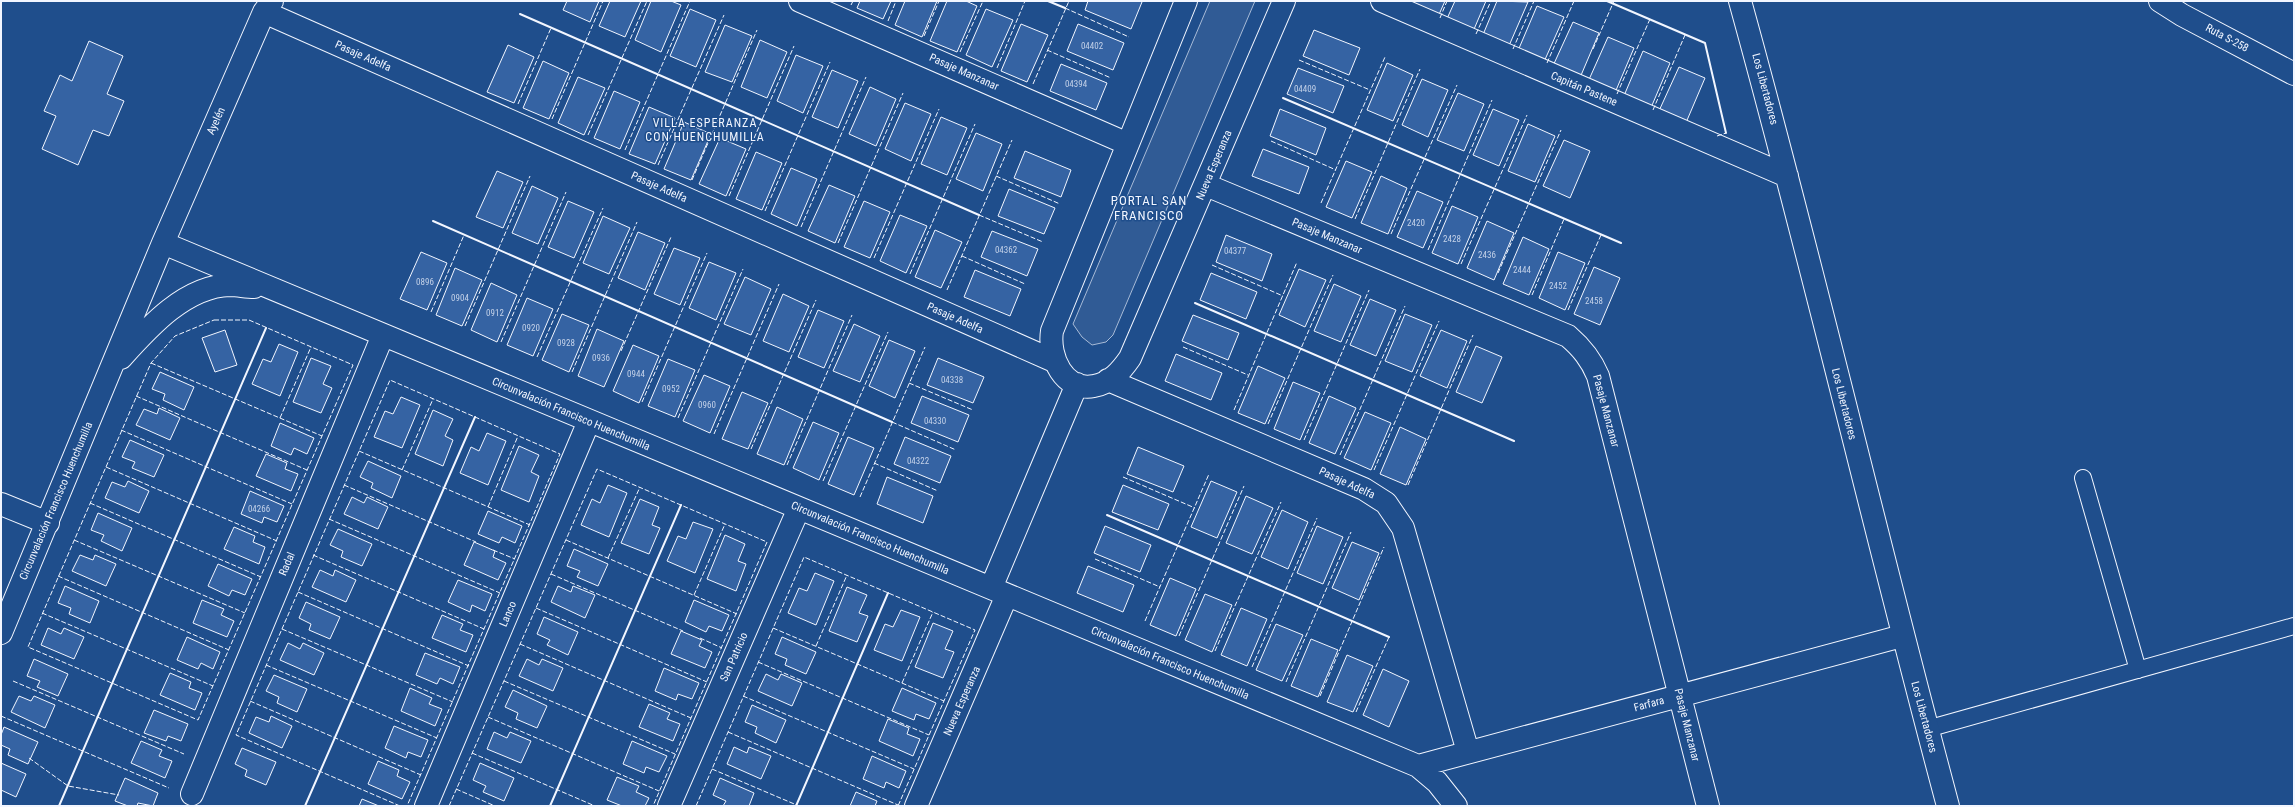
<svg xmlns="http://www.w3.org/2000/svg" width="2295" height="807" viewBox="0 0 2295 807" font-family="'Roboto Condensed',sans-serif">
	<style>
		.built { fill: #305b95; stroke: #a8bbd7 }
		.building { fill: #3563a3; stroke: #f2f6ff }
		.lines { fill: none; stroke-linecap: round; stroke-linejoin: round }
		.service-casing { stroke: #f2f6ff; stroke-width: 18 }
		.minor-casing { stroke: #f2f6ff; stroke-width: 24 }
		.tertiary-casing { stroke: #f2f6ff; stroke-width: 24 }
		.service { stroke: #1f4e8c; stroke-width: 16 }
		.minor { stroke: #1f4e8c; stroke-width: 22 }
		.tertiary { stroke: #1f4e8c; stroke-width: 22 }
		.fence { stroke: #f2f6ff; stroke-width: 1; stroke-dasharray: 5 2; stroke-linecap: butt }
		.wall { stroke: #f2f6ff; stroke-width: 2 }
		.labels { text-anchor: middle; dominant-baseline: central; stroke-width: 3; stroke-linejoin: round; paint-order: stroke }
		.number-label { font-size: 9px; fill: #c3d1e8 }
		.street-label { font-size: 11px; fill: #f2f6ff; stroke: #1f4e8c }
		.neighbourhood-label { font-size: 12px; letter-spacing: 1px; fill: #f2f6ff; stroke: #1f4e8c }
		.quarter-label { font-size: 13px; letter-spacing: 1px; fill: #f2f6ff; stroke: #1f4e8c }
	</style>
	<rect width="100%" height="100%" fill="#1f4e8c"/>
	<path class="built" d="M1210,1H1255L1113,335L1106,342L1092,345L1082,337L1073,324Z"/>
	<path class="building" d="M567,1H599L590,22L563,10Z
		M610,1H641L625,37L599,26Z
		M651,1H671L681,5L661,52L635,40Z
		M860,1H891L883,19L857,8Z
		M905,1H937L922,37L895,25Z
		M947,1H966L977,6L957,52L930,41Z
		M1088,1H1140L1142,2L1131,29L1085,10Z
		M1413,1H1445L1437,19L1410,7Z
		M1455,1H1486L1472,34L1445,23Z
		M1497,1L1528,2L1508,48L1482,37Z
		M1537,6L1564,17L1543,64L1517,53Z
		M690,9L716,20L696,67L670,56Z
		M986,9L1013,20L992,67L966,55Z
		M1573,22L1599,33L1579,80L1552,68Z
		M1021,24L1048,35L1027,82L1001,71Z
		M1078,24L1124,43L1113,70L1067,51Z
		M725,25L752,36L732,82L705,72Z
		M1314,30L1360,48L1349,75L1303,56Z
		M1608,37L1634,48L1614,95L1587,84Z
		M760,40L787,52L767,98L741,87Z
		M89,41L123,56L107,94L124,101L109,136L93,130L78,165L42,149L56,116L44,111L60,75L72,81Z
		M508,45L534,57L514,103L487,92Z
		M1643,51L1670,63L1650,110L1623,98Z
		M796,55L823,66L803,113L777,101Z
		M543,61L569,73L549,119L523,108Z
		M1387,63L1413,75L1393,121L1367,110Z
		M1061,64L1107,83L1096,110L1050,91Z
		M1679,67L1705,78L1685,125L1658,113Z
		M1298,68L1344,86L1333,113L1287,94Z
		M832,70L858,81L838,128L812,117Z
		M578,77L605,88L584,135L558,123Z
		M1422,79L1448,90L1428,137L1402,125Z
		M870,87L896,99L876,146L849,134Z
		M614,91L640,102L620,149L594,138Z
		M1458,93L1484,104L1464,151L1437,140Z
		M905,103L931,114L911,161L885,149Z
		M649,107L675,118L655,164L629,154Z
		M1280,109L1326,128L1316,155L1270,136Z
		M1493,109L1519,120L1499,166L1473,155Z
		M941,117L967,128L947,175L921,164Z
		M684,122L711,134L691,180L664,169Z
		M1528,124L1555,136L1535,182L1508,171Z
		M976,133L1002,144L983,191L956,179Z
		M720,138L746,149L726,196L699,184Z
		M1564,140L1590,151L1570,198L1543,186Z
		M1263,149L1309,167L1299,194L1252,176Z
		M1025,151L1071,170L1061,197L1014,178Z
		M756,152L782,163L762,210L736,199Z
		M1346,161L1372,172L1352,218L1326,207Z
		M791,168L817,179L797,226L771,214Z
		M497,171L523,182L503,228L476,217Z
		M1381,176L1407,188L1388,234L1361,223Z
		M829,185L855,196L835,243L808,231Z
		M532,186L558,198L538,244L512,233Z
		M1009,189L1055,208L1044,234L998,216Z
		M1417,191L1443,202L1423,248L1397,237Z
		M568,201L594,212L574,258L548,247Z
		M864,201L890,212L870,258L844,247Z
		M1452,206L1478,217L1458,264L1432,253Z
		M900,215L927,226L906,273L880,261Z
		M603,216L630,228L609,274L583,263Z
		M1487,221L1514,233L1494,280L1467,268Z
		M935,230L962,242L941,288L915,277Z
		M992,231L1038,249L1027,276L981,257Z
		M638,232L665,243L645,290L618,278Z
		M1226,235L1272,254L1262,281L1216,262Z
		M1523,237L1549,249L1529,295L1503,284Z
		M674,248L700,258L680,305L654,294Z
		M421,252L447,263L427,310L400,299Z
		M1558,252L1585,263L1565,310L1539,298Z
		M709,262L736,273L716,320L689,308Z
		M1594,267L1620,278L1600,325L1574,314Z
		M455,268L482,280L462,326L436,315Z
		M1299,269L1326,280L1305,327L1279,315Z
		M975,270L1021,289L1010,316L964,297Z
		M1211,273L1257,292L1246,319L1200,300Z
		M745,277L771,289L751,335L724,324Z
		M491,283L517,295L497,342L471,330Z
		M1334,284L1361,296L1341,342L1314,331Z
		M783,294L809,306L789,352L763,341Z
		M527,298L553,309L533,356L507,345Z
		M1370,299L1396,310L1376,356L1350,345Z
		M818,310L844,321L824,368L798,357Z
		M562,314L589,325L569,372L542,360Z
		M1405,314L1432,325L1412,372L1385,361Z
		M1193,315L1239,333L1228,360L1182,341Z
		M854,324L880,336L860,382L833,371Z
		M597,329L624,341L604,387L578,376Z
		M225,330L237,365L215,372L202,338Z
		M1441,330L1467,341L1447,388L1420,376Z
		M889,340L915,351L895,398L869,386Z
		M279,344L298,352L280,396L252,384L263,359L271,362Z
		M633,345L659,356L639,403L613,391Z
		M1476,346L1502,357L1482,403L1456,392Z
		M1176,354L1222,373L1211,400L1165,381Z
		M311,358L331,366L323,384L332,388L321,413L293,402Z
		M938,358L984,377L973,403L927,385Z
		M668,359L695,370L675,417L648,406Z
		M1258,366L1285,378L1265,424L1238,413Z
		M160,372L194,387L184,410L163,400L165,394L152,389Z
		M704,375L730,386L710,433L683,421Z
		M1293,382L1320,393L1300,440L1274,429Z
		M742,392L768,403L748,449L722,439Z
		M922,396L969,415L958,442L911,423Z
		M1329,396L1356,408L1335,454L1309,443Z
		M401,397L420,405L402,448L374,437L385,411L393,414Z
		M777,407L803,419L784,465L757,454Z
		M159,408L180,418L170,440L136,425L144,409L157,414Z
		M433,410L453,419L445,436L453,440L443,466L415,454Z
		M1365,412L1391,423L1371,470L1344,458Z
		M813,422L839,433L819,480L793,468Z
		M280,423L314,438L307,454L294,448L291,455L271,446Z
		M1400,427L1426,439L1406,485L1380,474Z
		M487,433L506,441L488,485L460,473L471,447L479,451Z
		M848,437L874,448L854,495L828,484Z
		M905,437L951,456L940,483L894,464Z
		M130,440L164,455L154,477L132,468L135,462L122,457Z
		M519,446L539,455L531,472L539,476L529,502L501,490Z
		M1138,447L1184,466L1173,492L1127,474Z
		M266,454L287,463L285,469L298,474L291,491L256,476Z
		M368,461L401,476L392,498L371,488L373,483L360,477Z
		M887,477L933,496L923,523L877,504Z
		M128,481L149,491L139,513L105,498L112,482L125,487Z
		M1211,481L1237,492L1217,538L1191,527Z
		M608,485L627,493L609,537L581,525L592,499L600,503Z
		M1123,485L1169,504L1158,530L1112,512Z
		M250,491L284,506L277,522L264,517L262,523L241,514Z
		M1246,496L1273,508L1252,554L1226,543Z
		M352,497L364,503L367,497L388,507L378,529L344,514Z
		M640,499L659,507L652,525L660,528L649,554L621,543Z
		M1282,510L1308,522L1288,569L1261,557Z
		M488,511L522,526L515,543L502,537L499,543L478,534Z
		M98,513L132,528L122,551L101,541L104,535L91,530Z
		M693,522L713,529L695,573L667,561L678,536L686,539Z
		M1105,526L1151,545L1140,572L1094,553Z
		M1317,526L1343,537L1323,584L1297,573Z
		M234,527L255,536L253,542L265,547L259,564L224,549Z
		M338,529L372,544L362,566L341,557L343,551L330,545Z
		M725,535L745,544L738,561L746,564L736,591L707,579Z
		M474,542L495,551L493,557L506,563L498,580L464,565Z
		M1352,542L1379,553L1359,600L1332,588Z
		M574,549L608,564L598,586L577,577L580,571L567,566Z
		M80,555L93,560L95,555L116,564L106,586L72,571Z
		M218,564L252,579L245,595L232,590L229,596L208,586Z
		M1088,566L1134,585L1123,612L1077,593Z
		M320,570L333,576L335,570L356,580L346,602L312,587Z
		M815,573L834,581L816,625L788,613L799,588L807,591Z
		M1170,578L1196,589L1176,636L1150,625Z
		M458,580L492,594L485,611L472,605L470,612L448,602Z
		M65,586L99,601L90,623L69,614L71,608L58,603Z
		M558,586L571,592L573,586L595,595L585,618L551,602Z
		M847,587L867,595L859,613L868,616L857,642L829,631Z
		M1205,594L1232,605L1212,652L1185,640Z
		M202,600L224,609L221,615L234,621L227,637L193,623Z
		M694,600L729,615L722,631L709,626L706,632L685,622Z
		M306,602L340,617L330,639L309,630L311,624L299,618Z
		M1241,608L1267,619L1247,666L1221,655Z
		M901,610L920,617L902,661L874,650L885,624L893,627Z
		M442,615L463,624L460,630L473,635L466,652L432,638Z
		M544,617L578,632L568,655L547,645L550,640L537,634Z
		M933,623L953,631L945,649L954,652L943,678L915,667Z
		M1276,624L1303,635L1282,681L1256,670Z
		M48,628L61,634L64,628L84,637L74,659L41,645Z
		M681,631L702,640L699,646L712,652L705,668L671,654Z
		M187,637L220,652L213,669L201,663L198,669L177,660Z
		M782,637L816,652L806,674L785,665L787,659L775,654Z
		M1311,639L1338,650L1318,697L1291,686Z
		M288,643L300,649L303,643L324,653L314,675L280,660Z
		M425,653L460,667L453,684L440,678L437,684L416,675Z
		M1347,655L1373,666L1353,712L1327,702Z
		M34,659L68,674L58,696L37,687L40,681L27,676Z
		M527,659L539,665L542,659L563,668L553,691L519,676Z
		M664,668L699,683L692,699L678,694L676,700L655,691Z
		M1383,669L1409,681L1389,727L1363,715Z
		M170,673L191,682L189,688L202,693L195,710L160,695Z
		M766,674L778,680L781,674L802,683L792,706L758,691Z
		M274,675L307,689L297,712L277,703L279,697L266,691Z
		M410,688L432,698L429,704L442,709L435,726L401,711Z
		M902,688L936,703L929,719L916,714L914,720L892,711Z
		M513,690L547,706L537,728L516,719L518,713L505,707Z
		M19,696L31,701L34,696L55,705L45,728L11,712Z
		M649,704L670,713L667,719L680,724L673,741L639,727Z
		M752,705L786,720L776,743L755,733L757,727L745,722Z
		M154,710L188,724L181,741L168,736L166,741L144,733Z
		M271,716L292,726L282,748L249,733L256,717L269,722Z
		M888,719L909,728L907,734L920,739L913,756L879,741Z
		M394,726L428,740L421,757L408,752L406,758L385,748Z
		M4,727L38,742L28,764L8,755L10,749L1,745V735Z
		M494,732L507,738L510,732L531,741L521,763L487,749Z
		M141,741L162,750L159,756L172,761L165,778L131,763Z
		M632,741L667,756L659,772L646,767L644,773L623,764Z
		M734,747L747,753L749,747L771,756L761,779L727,764Z
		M242,748L276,762L266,785L245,776L247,770L235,764Z
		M872,756L906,771L899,788L886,782L884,788L863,779Z
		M378,761L399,770L397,776L410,782L402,799L368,784Z
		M1,763L26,774L16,797L1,790Z
		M480,763L514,778L504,801L483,792L486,786L473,780Z
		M617,777L639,786L636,792L649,798L645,806H622L607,800Z
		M125,778L158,793L153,806L138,803L137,806H128L115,801Z
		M720,778L754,793L749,806H723L726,801L713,795Z
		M856,792L877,801L875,806H850Z
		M362,799L379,806H359Z"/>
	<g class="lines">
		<g class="service-casing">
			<path id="service" d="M2083,478L2138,670
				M1927,729L2294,626"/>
		</g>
		<g class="minor-casing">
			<path id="minor" d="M800,1L1128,144
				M1186,1L1052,331C1048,357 1064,392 1094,386C1111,383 1121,371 1130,358L1284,1
				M1382,1L1787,176
				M1740,1C1814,268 1876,538 1948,806
				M264,12L1054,361
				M1206,185L1568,336C1582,348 1591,359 1598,376L1708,806
				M163,243L1418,766L1437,782L1456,806
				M121,358C148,328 185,286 230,285C238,285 246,287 254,287
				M1108,380L1364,489L1386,503L1403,528L1468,752
				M1,504L48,523
				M991,588L1077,384
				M1,633L163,243L264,12L272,1
				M1418,766L1902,636
				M192,794L383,335
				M426,806L589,421
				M669,806L799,508
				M916,806L1007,595"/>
		</g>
		<g class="tertiary-casing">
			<path id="tertiary" d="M2160,1L2182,15L2294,74"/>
		</g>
		<use href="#service" class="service"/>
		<use href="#minor" class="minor"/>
		<use href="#tertiary" class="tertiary"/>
		<path class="fence" d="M851,5L853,1
			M1065,8L1129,37
			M1440,18L1447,1
			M888,21L896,1
			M1476,34L1491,1
			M924,36L939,1
			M1513,49L1534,1
			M1593,49L1614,1
			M1047,50L1111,78
			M960,52L983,1
			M1299,60L1370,90
			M1547,63L1574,1
			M997,68L1025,1
			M1033,84L1069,1
			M1617,94L1650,19
			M518,104L551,28
			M1653,110L1685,35
			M552,119L603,1
			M588,135L647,1
			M1717,136L1726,133
			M1271,141L1336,170
			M625,150L690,1
			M658,165L724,15
			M996,176L1060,204
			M692,180L757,30
			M729,196L794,46
			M1321,203L1385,57
			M765,211L830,62
			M979,215L1043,242
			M1355,219L1420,69
			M801,227L866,77
			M1391,234L1457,85
			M838,243L903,93
			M1428,250L1492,100
			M962,256L1025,284
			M874,258L939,109
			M1461,264L1527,115
			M1212,265L1283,296
			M1498,273L1561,130
			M910,274L975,124
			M947,290L1012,140
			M1532,295L1564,219
			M1568,310L1601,235
			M431,312L464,235
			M214,320H249L353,365L198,720L28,647L151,363L175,336Z
			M465,326L530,176
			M501,342L566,192
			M1183,347L1248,375
			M621,351L671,237
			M537,357L603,208
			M151,363L322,436
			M572,372L637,222
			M909,383L973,410
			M136,396L307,470
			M642,402L707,253
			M1234,410L1297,262
			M280,418L311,347
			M678,418L743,269
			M892,422L956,450
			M1268,424L1333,275
			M121,430L292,504
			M714,434L779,284
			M1304,440L1369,290
			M751,449L816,300
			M359,451L530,525
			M1340,455L1405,306
			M874,463L938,491
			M787,465L852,315
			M106,467L277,541
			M402,470L433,399
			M1374,470L1439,321
			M1123,477L1195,508
			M823,481L888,332
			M344,485L476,542
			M1408,485L1473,335
			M860,497L925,347
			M90,503L261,577
			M488,507L518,436
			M329,519L500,593
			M74,540L245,613
			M566,540L737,614
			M493,550L515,559
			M313,555L484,629
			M608,558L640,487
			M1095,559L1160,587
			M551,574L683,631
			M58,576L229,650
			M298,592L469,666
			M694,595L725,524
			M536,608L707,682
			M42,613L213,686
			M1145,621L1209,474
			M773,628L944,701
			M282,629L453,702
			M1179,636L1244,486
			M700,638L722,648
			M520,644L691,718
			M816,646L847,575
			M1215,651L1281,502
			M758,662L929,735
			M266,665L437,738
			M1252,667L1317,518
			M13,681L184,754
			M504,681L675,754
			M1286,682L1351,532
			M902,683L933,612
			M743,696L914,769
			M1320,696L1384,547
			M250,701L421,775
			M1356,712L1389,637
			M1,716L169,788
			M488,717L659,791
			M728,732L898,805
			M472,753L595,806
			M29,758L68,786L119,795
			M712,769L799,806
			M456,789L495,806
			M400,806L236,735L390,380L560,454L407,806
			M449,806L597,469L767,542L653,806
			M696,806L804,557L975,630L898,806"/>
		<path class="wall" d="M1048,1L1065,8
			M1607,1L1705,43L1726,133
			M520,14L979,215
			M1283,98L1621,243
			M433,221L892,422
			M1195,303L1514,441
			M1107,515L1389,637
			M59,806L266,328
			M305,806L475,417
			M550,806L681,505
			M796,806L888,593"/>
	</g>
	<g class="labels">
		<g class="number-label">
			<text x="1092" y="46">04402</text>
			<text x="1076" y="84">04394</text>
			<text x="1305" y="89">04409</text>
			<text x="1416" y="223">2420</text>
			<text x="1452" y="239">2428</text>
			<text x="1006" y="250">04362</text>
			<text x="1235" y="251">04377</text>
			<text x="1487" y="255">2436</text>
			<text x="1522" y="270">2444</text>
			<text x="425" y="282">0896</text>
			<text x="1558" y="286">2452</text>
			<text x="460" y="298">0904</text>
			<text x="1594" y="301">2458</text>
			<text x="495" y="313">0912</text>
			<text x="531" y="328">0920</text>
			<text x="566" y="343">0928</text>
			<text x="601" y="358">0936</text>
			<text x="636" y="374">0944</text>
			<text x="952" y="380">04338</text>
			<text x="671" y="389">0952</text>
			<text x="707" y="405">0960</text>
			<text x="935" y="421">04330</text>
			<text x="918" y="461">04322</text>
			<text x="259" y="509">04266</text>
		</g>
		<g class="street-label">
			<text transform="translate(2227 38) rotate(28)">Ruta S-258</text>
			<text transform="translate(363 56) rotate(24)">Pasaje Adelfa</text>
			<text transform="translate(964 72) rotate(24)">Pasaje Manzanar</text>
			<text transform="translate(1584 89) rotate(23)">Capitán Pastene</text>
			<text transform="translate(1765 89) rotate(75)">Los Libertadores</text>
			<text transform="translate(216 121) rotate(-66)">Ayelén</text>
			<text transform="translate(1214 165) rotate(-67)">Nueva Esperanza</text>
			<text transform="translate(659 187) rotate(24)">Pasaje Adelfa</text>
			<text transform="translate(1327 236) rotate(23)">Pasaje Manzanar</text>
			<text transform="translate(955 318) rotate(24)">Pasaje Adelfa</text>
			<text transform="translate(1844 404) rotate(76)">Los Libertadores</text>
			<text transform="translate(1606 411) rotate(75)">Pasaje Manzanar</text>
			<text transform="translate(571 414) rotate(23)">Circunvalación Francisco Huenchumilla</text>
			<text transform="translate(1347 483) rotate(25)">Pasaje Adelfa</text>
			<text transform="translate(56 501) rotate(-67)">Circunvalación Francisco Huenchumilla</text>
			<text transform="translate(870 538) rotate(23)">Circunvalación Francisco Huenchumilla</text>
			<text transform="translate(287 564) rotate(-67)">Radal</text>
			<text transform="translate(508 614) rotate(-67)">Lanco</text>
			<text transform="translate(734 657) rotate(-66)">San Patricio</text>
			<text transform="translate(1170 663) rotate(23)">Circunvalación Francisco Huenchumilla</text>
			<text transform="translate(962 701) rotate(-66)">Nueva Esperanza</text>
			<text transform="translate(1649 704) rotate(-15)">Farfara</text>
			<text transform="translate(1924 717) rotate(75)">Los Libertadores</text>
			<text transform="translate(1687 725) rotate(76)">Pasaje Manzanar</text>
		</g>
		<g class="neighbourhood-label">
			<text x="705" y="123">VILLA ESPERANZA<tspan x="705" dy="14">CON HUENCHUMILLA</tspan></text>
		</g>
		<g class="quarter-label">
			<text x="1149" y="200">PORTAL SAN<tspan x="1149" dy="15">FRANCISCO</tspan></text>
		</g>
	</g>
	<rect width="2295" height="807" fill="none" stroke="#f2f6ff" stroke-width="4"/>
</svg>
